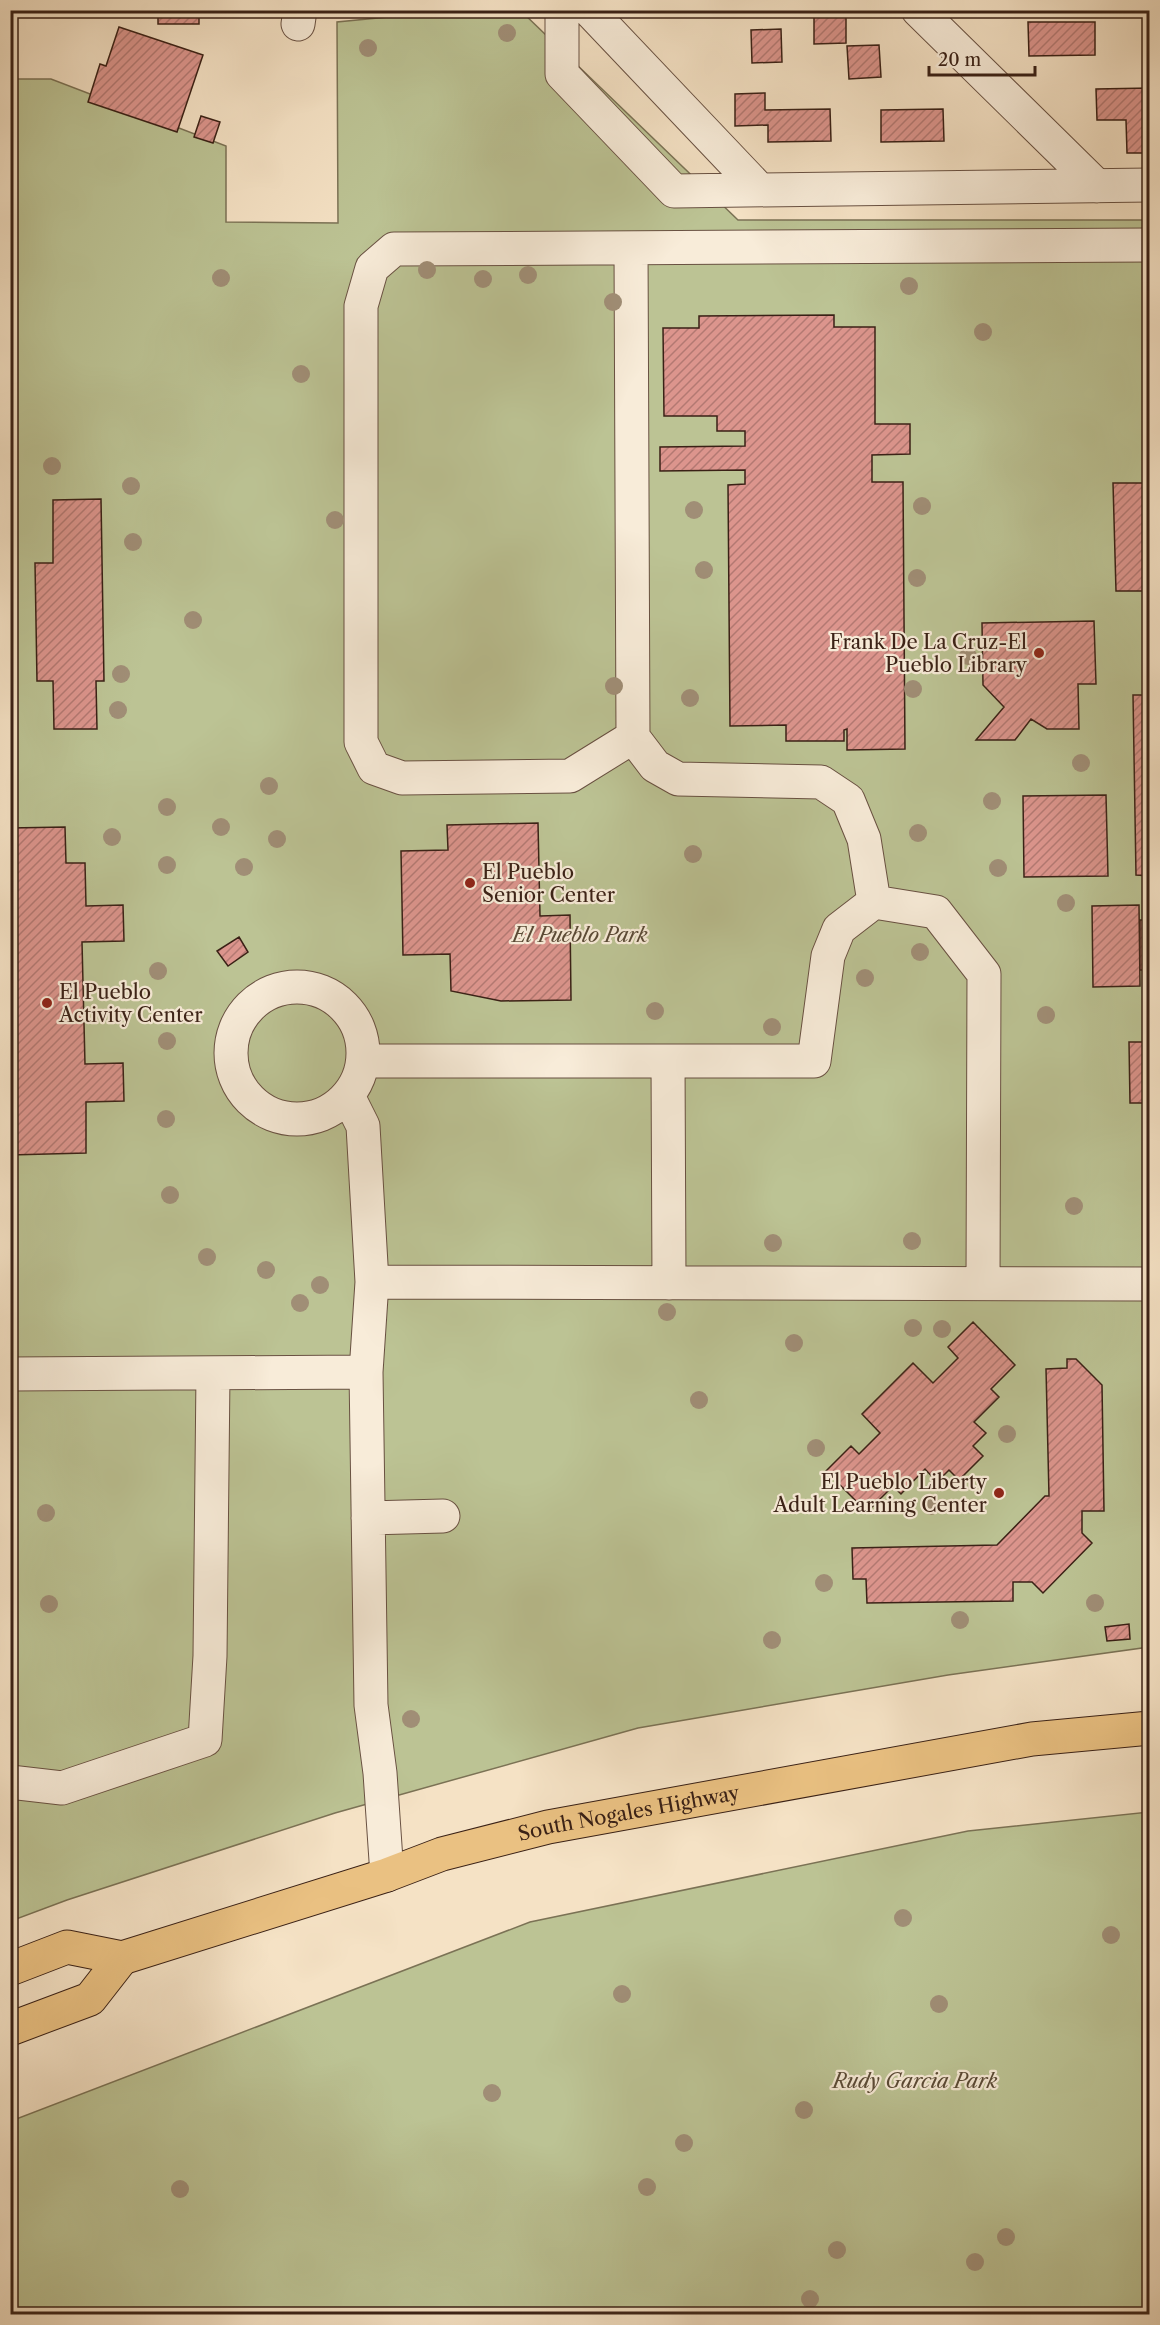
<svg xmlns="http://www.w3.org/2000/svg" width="1160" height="2325" viewBox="0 0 1160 2325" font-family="'Libre Caslon Text',serif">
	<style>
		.green { fill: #bcc394; stroke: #7b7255; stroke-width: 1.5 }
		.building { fill: url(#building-hatch); stroke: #3a2116; stroke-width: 1.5 }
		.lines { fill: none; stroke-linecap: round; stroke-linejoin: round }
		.minor-casing { stroke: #695142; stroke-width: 35 }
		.major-casing { stroke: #3a2116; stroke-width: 35 }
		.minor { stroke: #f8ecd9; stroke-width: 33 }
		.major { stroke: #eac182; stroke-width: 33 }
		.tree { fill: #a08e76 }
		.poi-dot { fill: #8f2418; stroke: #f8ecd9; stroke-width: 2 }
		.labels { text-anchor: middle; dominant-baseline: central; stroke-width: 4.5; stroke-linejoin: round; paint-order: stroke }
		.poi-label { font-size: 20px; fill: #3a2116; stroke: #f8ecd9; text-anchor: end }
		.park-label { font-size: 20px; font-style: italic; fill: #5a4a36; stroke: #f8ecd9 }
		.street-label { font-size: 20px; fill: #3a2116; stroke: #f8ecd9 }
	</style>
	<defs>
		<pattern id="building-hatch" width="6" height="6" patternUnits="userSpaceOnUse" patternTransform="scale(1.5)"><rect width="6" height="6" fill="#dc958d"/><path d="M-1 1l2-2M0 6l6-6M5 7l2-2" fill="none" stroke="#b37972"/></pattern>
	</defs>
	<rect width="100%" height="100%" fill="#f5e2c5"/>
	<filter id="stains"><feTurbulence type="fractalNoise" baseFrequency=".00333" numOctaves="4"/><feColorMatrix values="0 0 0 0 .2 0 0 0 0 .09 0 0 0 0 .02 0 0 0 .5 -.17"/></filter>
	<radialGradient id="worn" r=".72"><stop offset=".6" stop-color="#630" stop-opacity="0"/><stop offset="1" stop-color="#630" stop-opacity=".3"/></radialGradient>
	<path class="green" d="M450,11H521L738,220H1149V1647L948,1675L638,1728L335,1813L67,1900L11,1921V79H51L226,146V222L338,223L337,22Z
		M1149,1812V2314H11V2121L530,1922L968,1831Z"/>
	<path class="building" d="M158,10H199V24H158Z
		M814,12H846V43L814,44Z
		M1028,22H1095V55L1029,56Z
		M1144,23H1150V56H1145Z
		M119,27L203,55L177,132L88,102L100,64L106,66Z
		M781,29L782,62L752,63L751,30Z
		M879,45L881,77L849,79L847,46Z
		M1150,88V153H1127L1126,120H1097L1096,89Z
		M765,93V110L830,109L831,141L768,142V125L735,126V94Z
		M943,109L944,141L881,142V110Z
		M201,116L220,122L213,143L194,137Z
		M834,315V327H875V424H910V454L872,455V482H903L905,749L847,750V729L844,730V741H786V725L730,726L728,485L745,484V470L660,471V447L745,446V431H717V416H664L663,328H699V316Z
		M1113,483H1150V591H1116Z
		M101,499L104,681H96L97,729H54L53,681H37L35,563H53V500Z
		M1094,621L1096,684H1078L1079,729H1047L1031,719L1015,740H976L1004,707L983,685L982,623Z
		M1133,695H1150V876L1136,875Z
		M1106,795L1108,876L1024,877L1023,796Z
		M538,823L540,916L570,915L571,1000L501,1001L451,991L450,954L403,955L401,851L448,850L447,825Z
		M65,827L66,863H85L86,906L123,905L124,941L82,942L85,1064L123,1063L124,1101L86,1102V1153L10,1155V828Z
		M1139,905L1140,986L1093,987L1092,906Z
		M1140,920H1150V970H1140Z
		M239,937L248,952L228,966L217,951Z
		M1129,1042H1150V1103H1130Z
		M973,1322L1015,1365L991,1389L999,1397L974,1422L986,1433L973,1446L983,1456L959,1480L949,1470L937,1482L925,1469L901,1494L893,1486L867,1512L826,1471L851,1446L859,1454L880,1433L862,1414L913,1363L933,1383L958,1358L948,1347Z
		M1067,1359H1076L1102,1385L1104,1511H1082V1533L1092,1543L1043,1593L1032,1582H1013V1601L867,1603L866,1579H853L852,1548L997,1545L1045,1496H1049L1046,1369L1067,1368Z
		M1129,1624L1130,1639L1107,1641L1105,1627Z"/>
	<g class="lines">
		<g class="minor-casing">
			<path id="minor" d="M562,10V74L674,191L1150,185
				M589,10L758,188
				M918,10L1097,186
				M298,24L300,10
				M631,248L633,737L570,776L402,778L374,768L361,742V306L372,268L394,249L1150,245
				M874,902L936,912L984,974L983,1283
				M231 1053a66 66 0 1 1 132 0a66 66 0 1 1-132 0Z
				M363,1061H814L828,956L839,929L874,902L864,839L848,800L821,782L678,779L655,766L633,737
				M668,1061L669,1283
				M348,1096L363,1126L372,1282L366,1372L371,1705L380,1773L387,1875
				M372,1282L1150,1284
				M10,1374L366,1372
				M368,1518L443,1516
				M10,1782L62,1788L205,1740L210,1656L213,1374"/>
		</g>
		<g class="major-casing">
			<g id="major">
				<path id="s1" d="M10,1969L67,1947L122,1958L387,1875L442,1854L548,1827L1032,1739L1150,1728"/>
				<path d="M10,2029L90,1999L122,1958"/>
			</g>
		</g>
		<use href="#minor" class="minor"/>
		<use href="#major" class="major"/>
	</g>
	<g class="tree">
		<circle cx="507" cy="33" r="9"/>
		<circle cx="368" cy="48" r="9"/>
		<circle cx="427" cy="270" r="9"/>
		<circle cx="528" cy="275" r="9"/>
		<circle cx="221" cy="278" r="9"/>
		<circle cx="483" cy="279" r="9"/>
		<circle cx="909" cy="286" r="9"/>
		<circle cx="613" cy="302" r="9"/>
		<circle cx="983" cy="332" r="9"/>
		<circle cx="301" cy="374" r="9"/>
		<circle cx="52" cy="466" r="9"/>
		<circle cx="131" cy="486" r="9"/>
		<circle cx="922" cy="506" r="9"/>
		<circle cx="694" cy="510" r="9"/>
		<circle cx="335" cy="520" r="9"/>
		<circle cx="133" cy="542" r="9"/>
		<circle cx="704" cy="570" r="9"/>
		<circle cx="917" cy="578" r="9"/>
		<circle cx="193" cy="620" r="9"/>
		<circle cx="968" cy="656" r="9"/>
		<circle cx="121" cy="674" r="9"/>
		<circle cx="614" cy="686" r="9"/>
		<circle cx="913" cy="689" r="9"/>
		<circle cx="690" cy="698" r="9"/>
		<circle cx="118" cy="710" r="9"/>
		<circle cx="1081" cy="763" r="9"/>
		<circle cx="269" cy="786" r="9"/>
		<circle cx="992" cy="801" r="9"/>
		<circle cx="167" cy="807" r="9"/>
		<circle cx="221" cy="827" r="9"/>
		<circle cx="918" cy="833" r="9"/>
		<circle cx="112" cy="837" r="9"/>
		<circle cx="277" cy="839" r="9"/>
		<circle cx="693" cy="854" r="9"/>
		<circle cx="167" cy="865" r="9"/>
		<circle cx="244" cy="867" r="9"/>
		<circle cx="998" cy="868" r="9"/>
		<circle cx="1066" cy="903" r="9"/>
		<circle cx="920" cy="952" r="9"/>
		<circle cx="158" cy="971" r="9"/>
		<circle cx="865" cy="978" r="9"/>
		<circle cx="655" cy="1011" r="9"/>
		<circle cx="1046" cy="1015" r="9"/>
		<circle cx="772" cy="1027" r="9"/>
		<circle cx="167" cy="1041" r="9"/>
		<circle cx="166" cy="1119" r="9"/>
		<circle cx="170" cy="1195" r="9"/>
		<circle cx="1074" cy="1206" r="9"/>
		<circle cx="912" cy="1241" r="9"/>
		<circle cx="773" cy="1243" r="9"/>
		<circle cx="207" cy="1257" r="9"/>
		<circle cx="266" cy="1270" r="9"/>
		<circle cx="320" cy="1285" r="9"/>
		<circle cx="300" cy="1303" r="9"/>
		<circle cx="667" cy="1312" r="9"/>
		<circle cx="913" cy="1328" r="9"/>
		<circle cx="942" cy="1329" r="9"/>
		<circle cx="794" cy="1343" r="9"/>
		<circle cx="699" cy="1400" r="9"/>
		<circle cx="1007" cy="1434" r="9"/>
		<circle cx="816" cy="1448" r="9"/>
		<circle cx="931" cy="1506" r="9"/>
		<circle cx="46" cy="1513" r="9"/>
		<circle cx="824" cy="1583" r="9"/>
		<circle cx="1095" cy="1603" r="9"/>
		<circle cx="49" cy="1604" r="9"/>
		<circle cx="960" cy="1620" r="9"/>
		<circle cx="772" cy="1640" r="9"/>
		<circle cx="411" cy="1719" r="9"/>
		<circle cx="903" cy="1918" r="9"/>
		<circle cx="1111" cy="1935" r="9"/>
		<circle cx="622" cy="1994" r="9"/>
		<circle cx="939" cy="2004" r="9"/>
		<circle cx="492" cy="2093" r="9"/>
		<circle cx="804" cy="2110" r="9"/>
		<circle cx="684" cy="2143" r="9"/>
		<circle cx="647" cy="2187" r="9"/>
		<circle cx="180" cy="2189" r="9"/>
		<circle cx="1006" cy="2237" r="9"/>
		<circle cx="837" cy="2250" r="9"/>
		<circle cx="975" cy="2262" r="9"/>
		<circle cx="810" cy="2299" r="9"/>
	</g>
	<g class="poi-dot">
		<circle cx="1039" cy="653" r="6"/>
		<circle cx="470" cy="883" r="6"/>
		<circle cx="47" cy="1003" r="6"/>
		<circle cx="999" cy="1493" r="6"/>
	</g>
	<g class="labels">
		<g class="poi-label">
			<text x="1027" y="642">Frank De La Cruz-El<tspan x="1027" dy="23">Pueblo Library</tspan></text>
			<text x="482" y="872" text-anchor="start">El Pueblo<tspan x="482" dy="23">Senior Center</tspan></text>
			<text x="59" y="992" text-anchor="start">El Pueblo<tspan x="59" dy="23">Activity Center</tspan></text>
			<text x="987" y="1482">El Pueblo Liberty<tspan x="987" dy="23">Adult Learning Center</tspan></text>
		</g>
		<g class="park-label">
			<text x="580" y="935">El Pueblo Park</text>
			<text x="915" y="2081">Rudy Garcia Park</text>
		</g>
		<g class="street-label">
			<text stroke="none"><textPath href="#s1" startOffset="645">South Nogales Highway</textPath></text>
		</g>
	</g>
	<rect width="1160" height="2325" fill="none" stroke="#f5e2c5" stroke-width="36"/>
	<rect x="12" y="12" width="1136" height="2301" fill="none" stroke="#3a2116" stroke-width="3"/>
	<rect x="18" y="18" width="1124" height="2289" fill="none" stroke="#3a2116" stroke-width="1.5"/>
	<path d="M929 66v9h106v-9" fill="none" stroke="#3a2116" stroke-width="3"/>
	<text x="938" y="66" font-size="18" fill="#3a2116" stroke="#f8ecd9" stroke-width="4.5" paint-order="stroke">20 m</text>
	<rect width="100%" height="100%" filter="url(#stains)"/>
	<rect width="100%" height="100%" fill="url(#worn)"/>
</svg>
